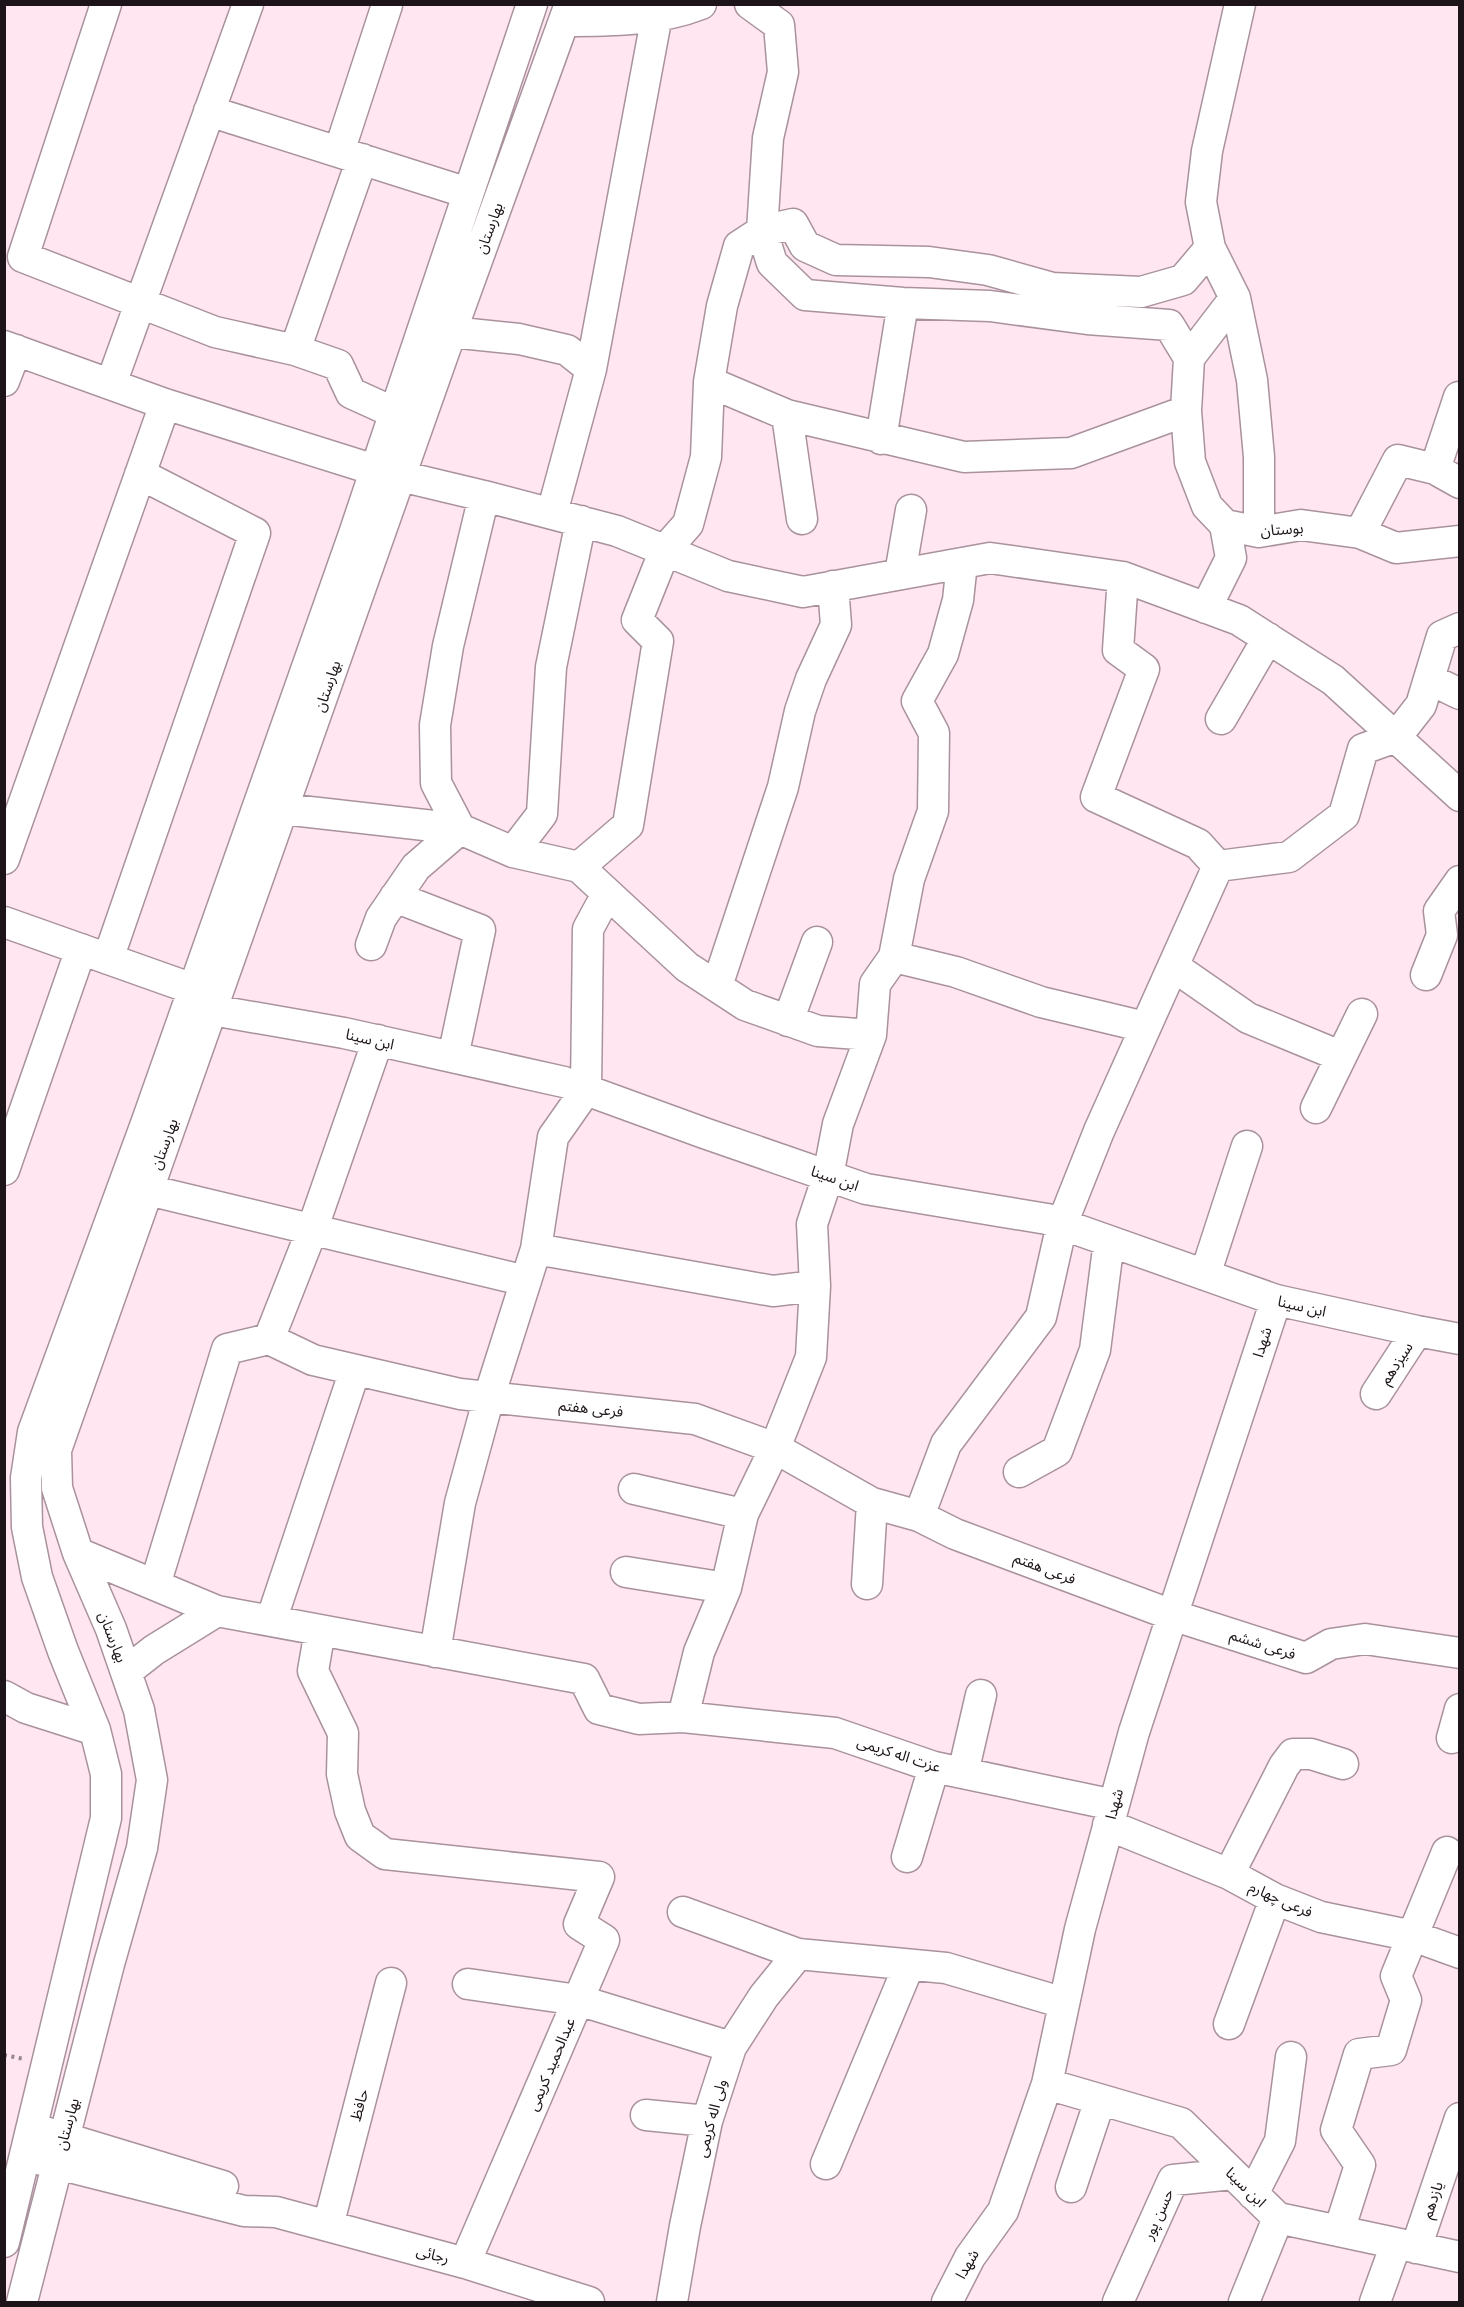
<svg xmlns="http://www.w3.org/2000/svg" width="1464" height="2307" viewBox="0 0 1464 2307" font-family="Poppins,'Noto Sans Arabic',sans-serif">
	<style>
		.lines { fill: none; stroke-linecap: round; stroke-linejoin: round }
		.minor-casing { stroke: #a9929d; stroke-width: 33 }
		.path { stroke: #99878f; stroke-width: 4; stroke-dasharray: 3 4.5; stroke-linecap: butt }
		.minor { stroke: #fff; stroke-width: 30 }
		.labels { text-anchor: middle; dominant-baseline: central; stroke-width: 5; stroke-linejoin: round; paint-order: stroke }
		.street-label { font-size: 15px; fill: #1c1418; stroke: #fff }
	</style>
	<rect width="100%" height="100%" fill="#ffe6f1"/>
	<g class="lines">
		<g class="minor-casing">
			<path id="minor" d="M106,4L23,257L215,332L295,350L338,365L351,393L395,413
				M1240,4L1207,151L1201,202L1210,248L1235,298L1252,380L1259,457V532
				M564,21C609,21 658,21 701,4
				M209,111L468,193
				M339,152L387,5
				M1210,248L1183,280L1141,292L1052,288L988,270L929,262L836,260L805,246L793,224L762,231L772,263L805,295L903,303L990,306L1087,319L1169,325L1189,358L1186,411L1190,462L1207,506L1225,525L1259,532L1301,525L1360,533L1396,548L1460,541
				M434,323L451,332L519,339L567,350L591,369L552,513
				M4,346L165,404L375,470L484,496L617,531L728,576L803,592L990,558L1123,577L1239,620L1333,680L1460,796
				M295,350L362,159
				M1189,358L1235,298
				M591,369L657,15
				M4,381L16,350
				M709,382L787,415L964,457L1071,453L1186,411
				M111,384L248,4
				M787,415L802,519
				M881,439L903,303
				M1435,469L1460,483
				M1360,533L1398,460L1435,469L1459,397
				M900,574L911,510
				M1123,577L1118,650L1144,669L1096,797L1198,844L1218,866
				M1206,608L1231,558L1225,525
				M1429,679L1460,694
				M1221,719L1268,638
				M283,809L460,829L513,852L579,867L687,967L745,1005L818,1031L871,1035
				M513,852L542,814L551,667L581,521
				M4,859L165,404
				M579,867L628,825L658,641L637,620L665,550L688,524L706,457L709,382L722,306L739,246L762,231L768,138L783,72L779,25L750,4
				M395,897L480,930L453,1057
				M4,922L193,989
				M371,945L381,918L416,867L460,829L436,783L435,725L448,646L484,496
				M894,957L909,879L933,811L934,733L917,701L943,654L958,600L962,563
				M108,959L255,533L140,474
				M1173,966L1248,1018L1340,1056
				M1426,975L1442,935L1439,911L1460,881
				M717,986L783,787L800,711L811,679L836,625L833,586
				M212,1010L344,1033L564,1082L704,1133L866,1189L1047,1219L1276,1300L1417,1331L1460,1339
				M788,1021L817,942
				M1316,1108L1362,1014
				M4,1170L81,949
				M148,1190L526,1281
				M536,1249L773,1291L815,1286
				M1205,1275L1247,1146
				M269,1339L312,1230L378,1040
				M1376,1394L1417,1331
				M1019,1472L1057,1451L1095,1350L1109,1241
				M634,1489L743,1514
				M919,1516L946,1444L1041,1317L1062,1224L1099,1131L1218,866L1289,857L1344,815L1363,749L1396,737L1421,705L1442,636L1460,628
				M78,1553L217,1611L154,1650L126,1672
				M626,1572L726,1588
				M867,1584L872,1503
				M155,1585L227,1349L269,1339L313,1360L460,1394L695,1419L775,1448L872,1503L919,1516L955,1534L1172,1615L1306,1658L1331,1644L1365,1639L1460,1653
				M217,1611L584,1679L599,1709L639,1719L683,1717L835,1733L934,1767L1114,1805
				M271,1621L355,1370
				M320,1630L313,1671L343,1733L342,1774L350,1811L360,1836L385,1854L599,1877L579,1924L604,1940L465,2263
				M435,1652L460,1503L489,1397L536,1249L553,1137L586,1090L588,929L607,894
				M4,1696L26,1708L95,1730
				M683,1717L699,1652L726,1588L743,1514L775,1448L811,1357L815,1286L812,1224L828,1176L838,1124L871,1035L875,984L894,957L956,972L1041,1002L1145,1027
				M1452,1738L1460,1709
				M963,1773L981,1695
				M1108,1825L1229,1874L1275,1899L1321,1917L1413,1936L1460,1953
				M907,1857L934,1767
				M1229,1874L1284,1766L1293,1754H1311L1343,1764
				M683,1912L798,1954L946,1968L1064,2003
				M468,1984L578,2000L731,2047
				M1229,2024L1275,1899
				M1047,2084L1181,2123L1278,2218L1460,2257
				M646,2115L707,2121
				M45,2132L223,2186
				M38,2159L244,2211L276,2212L465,2263L589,2302
				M826,2164L909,1965
				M1071,2187L1100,2100
				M1253,2194L1280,2141L1291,2057
				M328,2226L391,1983
				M1339,2231L1360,2165L1336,2130L1359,2054L1391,2050L1406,2000L1396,1976L1447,1852
				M4,2242L106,1818V1774L95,1730L63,1651L37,1577L27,1527L26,1478L33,1432L147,1121L354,534L532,4
				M1416,2248L1460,2118
				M22,2302L109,1964L142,1848L152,1780L139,1710L111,1629L78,1553L57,1488L56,1450L451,332L570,4
				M672,2302L685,2226L707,2121L731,2047L764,1996L798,1954
				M947,2302L970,2257L1003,2211L1047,2084L1080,1929L1134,1732L1276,1300
				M1118,2302L1173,2180L1233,2174
				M1244,2302L1278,2218
				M1375,2302L1396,2244"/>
		</g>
		<path class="path" d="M4,2055L24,2059"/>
		<use href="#minor" class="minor"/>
	</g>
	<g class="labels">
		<g class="street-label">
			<text transform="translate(489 228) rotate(-70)">بهارستان</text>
			<text transform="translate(1282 529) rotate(-4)">بوستان</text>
			<text transform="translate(327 686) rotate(-71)">بهارستان</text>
			<text transform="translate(370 1039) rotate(13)">ابن سینا</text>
			<text transform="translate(164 1144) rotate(-70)">بهارستان</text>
			<text transform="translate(835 1178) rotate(19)">ابن سینا</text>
			<text transform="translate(1302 1306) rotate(13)">ابن سینا</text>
			<text transform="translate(1262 1342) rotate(-72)">شهدا</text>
			<text transform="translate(1396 1363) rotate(-57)">سیزدهم</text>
			<text transform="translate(591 1408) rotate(6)">فرعی هفتم</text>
			<text transform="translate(1045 1568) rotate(21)">فرعی هفتم</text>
			<text transform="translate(113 1637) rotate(69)">بهارستان</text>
			<text transform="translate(1263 1644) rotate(18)">فرعی ششم</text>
			<text transform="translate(899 1754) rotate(18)">عزت اله کریمی</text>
			<text transform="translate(1114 1804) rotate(-75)">شهدا</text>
			<text transform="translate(1281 1899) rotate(24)">فرعی چهارم</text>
			<text transform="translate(551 2064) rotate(-67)">عبدالحمید کریمی</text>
			<text transform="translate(359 2105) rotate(-75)">حافظ</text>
			<text transform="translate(711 2118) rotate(-75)">ولی اله کریمی</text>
			<text transform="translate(67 2124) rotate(-75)">بهارستان</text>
			<text transform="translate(1246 2187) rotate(44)">ابن سینا</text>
			<text transform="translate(1432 2200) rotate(-72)">یازدهم</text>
			<text transform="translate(1158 2214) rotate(-66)">حسن پور</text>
			<text transform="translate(433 2254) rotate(15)">رجائی</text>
			<text transform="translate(967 2264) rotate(-60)">شهدا</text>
		</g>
	</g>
	<rect width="1464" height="2307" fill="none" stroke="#1c1418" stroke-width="12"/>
</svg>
